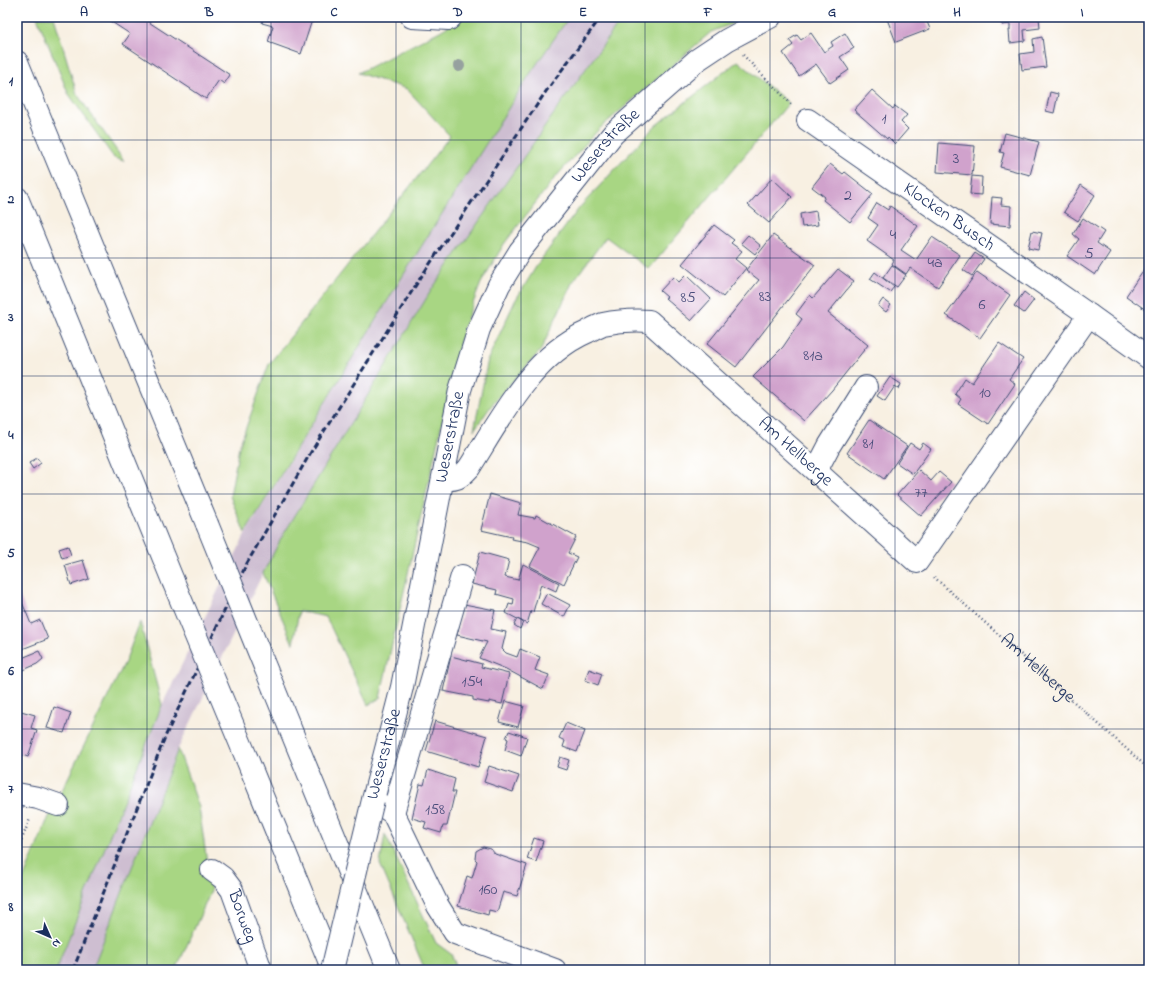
<svg xmlns="http://www.w3.org/2000/svg" width="1166" height="987" viewBox="0 0 1166 987" font-family="'Indie Flower',sans-serif">
	<style>
		.industrial { fill: #cebed1 }
		.green { fill: #a8d683; stroke: #628270 }
		.building { fill: #d0a2cc }
		.lines { fill: none; stroke-linecap: round; stroke-linejoin: round }
		.minor-casing { stroke: #3c4c72; stroke-width: 24 }
		.highway-casing { stroke: #3c4c72; stroke-width: 24 }
		.path { stroke: #3c4c72; stroke-width: 2.5; stroke-dasharray: 1 3; stroke-linecap: butt }
		.minor { stroke: #fff; stroke-width: 22 }
		.highway { stroke: #fff; stroke-width: 22 }
		.rail { stroke: #1b2f5e; stroke-width: 3; stroke-dasharray: 6 3; stroke-linecap: butt }
		.minor-bridge-casing { stroke: #3c4c72; stroke-width: 24; stroke-linecap: butt }
		.highway-bridge-casing { stroke: #3c4c72; stroke-width: 24; stroke-linecap: butt }
		.minor-bridge { stroke: #fff; stroke-width: 22 }
		.highway-bridge { stroke: #fff; stroke-width: 22 }
		.tree { fill: #96a19f }
		.grid { fill: none; stroke: #1b2f5e; stroke-width: 1; stroke-opacity: 0.55 }
		.labels { text-anchor: middle; dominant-baseline: central; stroke-width: 3.5; stroke-linejoin: round; paint-order: stroke }
		.number-label { font-size: 16px; fill: #484c7a }
		.street-label { font-size: 18px; fill: #1b2f5e; stroke: #fff }
		.neatline { fill: none; stroke: #1b2f5e; stroke-width: 1.5 }
		.grid-label { font-size: 13px; text-anchor: middle; font-weight: bold; fill: #1b2f5e }
	</style>
	<rect width="100%" height="100%" fill="#fff"/>
	<filter id="ink" filterUnits="userSpaceOnUse"><feTurbulence type="fractalNoise" baseFrequency=".025" numOctaves="2"/><feDisplacementMap in="SourceGraphic" scale="8" xChannelSelector="R" yChannelSelector="G"/><feConvolveMatrix kernelMatrix="1 2 1 2 8 2 1 2 1" color-interpolation-filters="sRGB"/></filter>
	<filter id="wash" filterUnits="userSpaceOnUse"><feTurbulence type="fractalNoise" baseFrequency=".012" numOctaves="4" result="noise"/><feDisplacementMap in="SourceGraphic" scale="16" xChannelSelector="R" yChannelSelector="G"/><feGaussianBlur stdDeviation="0.9" result="paint"/><feColorMatrix in="noise" values="0 0 0 0 0 0 0 0 0 0 0 0 0 0 0 0 0 1.4 0 .05"/><feComposite in="paint" operator="in"/></filter>
	<g filter="url(#wash)">
		<rect width="100%" height="100%" fill="#f8f0e2"/>
		<path class="industrial" d="M568,17H623L562,102L432,289L282,537L263,573L178,749L92,970H56L162,705L246,533L399,282L530,74Z"/>
		<path class="green" d="M37,17H54L77,94L124,161L114,158L68,93Z
			M463,17H569L530,74L399,282L245,533L230,496L239,447L269,364L450,136L407,89L358,73L440,31Z
			M623,17H749L711,32L599,129L553,180L504,244L481,283L463,329L380,698L368,705L326,617L299,611L293,644L263,573L282,537L432,289L562,102Z
			M738,61L789,103L649,269L606,237L572,283L541,350L494,402L474,430L488,359L515,301L539,262L580,207L655,126Z
			M140,622L162,705L56,970H17V894L47,821L125,662Z
			M178,749L199,807L211,891L176,970H92Z
			M385,834L436,943L451,954L458,970H425L380,864Z"/>
		<g id="blocks">
			<path class="building" d="M104,17H141L230,75L224,84L219,80L206,99L123,44L130,34Z
				M264,17H313L301,54L268,42L273,26L262,23Z
				M893,17H925L930,29L896,42L887,19Z
				M1001,17H1039L1040,28L1024,30L1025,41L1010,43L1009,30H1010V24L1002,25Z
				M811,33L824,52L833,46L831,42L845,33L854,48L840,57L849,70L830,83L816,64L799,76L783,53L793,45L789,40L797,35L801,40Z
				M1042,37L1046,67L1022,70L1020,54L1034,52L1033,39Z
				M872,90L893,109L895,106L907,115L901,122L908,129L895,144L888,137L887,139L854,110Z
				M1050,92L1058,94L1054,113L1046,111Z
				M1005,133L1039,142L1030,175L1000,167L1004,153L1000,152Z
				M939,143L975,146L972,175L937,172Z
				M830,164L843,174L845,172L873,194L850,222L823,200L825,197L812,187Z
				M972,176L982,177L981,195L970,194Z
				M772,178L792,197L769,223L748,205Z
				M1081,185L1095,195L1078,221L1064,212Z
				M992,197L1002,198L1001,205L1011,206L1010,226L990,224Z
				M877,203L888,210L890,206L918,226L901,250L916,260L932,237L960,255L938,287L910,268L906,274L892,264L894,260L867,241L878,225L868,218Z
				M816,211L818,225L802,227L800,214Z
				M1083,218L1104,232L1097,243L1110,252L1095,275L1067,256L1079,239L1073,234Z
				M714,225L734,240L731,243L742,251L735,259L746,268L723,297L682,264Z
				M1032,231L1042,233L1038,250L1028,248Z
				M748,235L761,246L755,254L741,243Z
				M773,235L815,265L736,367L707,344L759,280L746,270Z
				M975,253L984,259L972,276L963,270Z
				M892,265L906,275L897,287L883,278Z
				M838,269L854,281L828,313L868,345L832,390L804,421L753,377L783,347L802,319L796,314L810,295L813,298Z
				M1144,269L1149,272V312L1126,296Z
				M875,272L894,287L890,292L870,279Z
				M977,272L1010,295L980,338L946,315Z
				M686,275L711,299L691,321L665,298L667,297L660,291L673,277L679,282Z
				M1024,292L1034,300L1024,313L1014,306Z
				M883,299L891,305L886,312L878,306Z
				M999,343L1023,359L1009,379L1015,384L988,424L958,404L961,399L955,394L965,378L972,383Z
				M890,377L901,384L899,389L895,386L885,401L877,396Z
				M869,420L907,446L884,479L847,453Z
				M910,443L919,449L923,443L931,449L913,474L897,463Z
				M37,458L41,463L33,469L29,463Z
				M919,470L931,481L939,472L951,482L921,516L897,495Z
				M490,494L521,503L518,515L535,518L536,515L576,537L568,553L577,557L564,584L530,566L540,547L528,542L511,539L512,537L481,530Z
				M68,546L71,555L62,558L59,549Z
				M480,552L509,560L505,577L518,580L523,564L559,583L556,591L541,584L533,612L531,611L527,624L506,613L509,604L513,605L514,599L496,594L497,590L472,584Z
				M83,560L89,579L71,585L65,565Z
				M17,590L31,624L40,620L48,639L17,651Z
				M547,593L570,605L564,617L541,604Z
				M464,604L495,610L491,629L506,632L502,649L506,653L517,657L520,649L540,657L535,670L549,675L543,689L506,669L479,658L487,642L457,635Z
				M517,619L523,622L520,629L514,625Z
				M39,651L43,659L37,664L19,672L17,666V660Z
				M451,656L482,664L481,667L509,674L502,704L489,701V703L473,700V697L443,691Z
				M589,669L602,674L598,685L585,680Z
				M505,701L524,706L518,727L499,722Z
				M54,707L71,713L64,733L47,728Z
				M21,711L35,715L31,728L37,730L28,757L17,753V723Z
				M435,721L487,736L478,767L426,751Z
				M566,723L585,731L577,752L563,747L565,741L559,738Z
				M509,731L527,737L521,756L505,750L508,739L506,738Z
				M560,757L569,760L566,770L557,767Z
				M489,766L519,776L513,792L484,782Z
				M428,770L455,779L452,792H455L447,826H443L441,833L424,828L426,822L412,818L420,784L424,785Z
				M534,838L543,841L536,862L527,859Z
				M483,847L491,849L495,854L527,865L517,896L503,892L497,912L489,910L488,915L458,906L467,876L472,878L477,861L475,859L476,851Z"/>
		</g>
	</g>
	<g filter="url(#ink)">
		<use href="#blocks" fill-opacity="0" stroke="#3c4c72" stroke-width="1"/>
		<g class="lines">
			<g class="minor-casing">
				<g id="minor">
					<path d="M412,17L449,19L451,17"/>
					<path id="s2" d="M808,120L1089,315"/>
					<path d="M816,471L829,446L866,387"/>
					<path id="s3" d="M443,479C456,480 460,478 469,468C500,419 532,356 587,332C592,329 598,326 603,324C618,321 634,320 649,321L917,562L1089,315L1149,358"/>
					<path d="M17,794L38,798L58,805"/>
					<path d="M393,813L462,576"/>
					<path id="s4" d="M212,870L223,878L232,890L261,970"/>
					<path id="s5" d="M555,970L455,933L438,906L393,813L373,800L402,687L460,390L479,329L499,285L520,251L613,134L697,60L727,40L770,17"/>
				</g>
			</g>
			<g class="highway-casing">
				<path id="highway" d="M17,62L207,524
					M17,198L173,581
					M274,689L389,970
					M247,759L333,970"/>
			</g>
			<g class="path">
				<path d="M743,55L793,106"/>
				<path id="s1" d="M934,577L1149,769"/>
				<path d="M17,851L30,819"/>
			</g>
			<use href="#minor" class="minor"/>
			<use href="#highway" class="highway"/>
			<path class="rail" d="M73,970L165,737L246,565L311,452L419,280L547,90L601,17"/>
			<g class="minor-bridge-casing">
				<path id="minor-bridge" d="M332,970L373,800"/>
			</g>
			<g class="highway-bridge-casing">
				<path id="highway-bridge" d="M207,524L274,689
					M173,581L247,759"/>
			</g>
			<use href="#minor-bridge" class="minor-bridge"/>
			<use href="#highway-bridge" class="highway-bridge"/>
		</g>
		<circle class="tree" cx="459" cy="66" r="6"/>
	</g>
	<path class="grid" d="M147,17V970M271,17V970M396,17V970M521,17V970M645,17V970M770,17V970M895,17V970M1019,17V970M17,140H1149M17,258H1149M17,376H1149M17,494H1149M17,611H1149M17,729H1149M17,847H1149"/>
	<g class="labels">
		<g class="number-label">
			<text x="884" y="119">1</text>
			<text x="956" y="159">3</text>
			<text x="848" y="196">2</text>
			<text x="893" y="235">4</text>
			<text x="1089" y="254">5</text>
			<text x="935" y="263">4a</text>
			<text x="765" y="297">83</text>
			<text x="688" y="298">85</text>
			<text x="982" y="305">6</text>
			<text x="813" y="356">81a</text>
			<text x="985" y="393">10</text>
			<text x="868" y="444">81</text>
			<text x="921" y="493">77</text>
			<text x="472" y="682">154</text>
			<text x="435" y="810">158</text>
			<text x="488" y="890">160</text>
		</g>
		<g class="street-label">
			<text stroke="none"><textPath href="#s5" startOffset="973">Weserstraße</textPath></text>
			<text stroke="none"><textPath href="#s2" startOffset="171">Klocken Busch</textPath></text>
			<text stroke="none"><textPath href="#s5" startOffset="637">Weserstraße</textPath></text>
			<text stroke="none"><textPath href="#s3" startOffset="473">Am Hellberge</textPath></text>
			<text stroke="none"><textPath href="#s1" startOffset="138">Am Hellberge</textPath></text>
			<text stroke="none"><textPath href="#s5" startOffset="313">Weserstraße</textPath></text>
			<text stroke="none"><textPath href="#s4" startOffset="57">Borweg</textPath></text>
		</g>
	</g>
	<rect width="1166" height="987" fill="none" stroke="#fff" stroke-width="44"/>
	<g transform="translate(50 937) rotate(135)" stroke="#ffffff" stroke-width="3" paint-order="stroke">
	<path d="M0-3L7 15L0 10L-7 15Z" fill="#1b2f5e"/>
	<text y="-6" font-size="11" font-weight="bold" text-anchor="middle" fill="#1b2f5e">N</text>
	</g>
	<rect x="22" y="22" width="1122" height="943" class="neatline"/>
	<g class="grid-label">
		<text x="84" y="16">A</text>
		<text x="209" y="16">B</text>
		<text x="334" y="16">C</text>
		<text x="458" y="16">D</text>
		<text x="583" y="16">E</text>
		<text x="708" y="16">F</text>
		<text x="832" y="16">G</text>
		<text x="957" y="16">H</text>
		<text x="1082" y="16">I</text>
		<text x="11" y="85">1</text>
		<text x="11" y="203">2</text>
		<text x="11" y="321">3</text>
		<text x="11" y="439">4</text>
		<text x="11" y="557">5</text>
		<text x="11" y="675">6</text>
		<text x="11" y="793">7</text>
		<text x="11" y="911">8</text>
	</g>
</svg>
